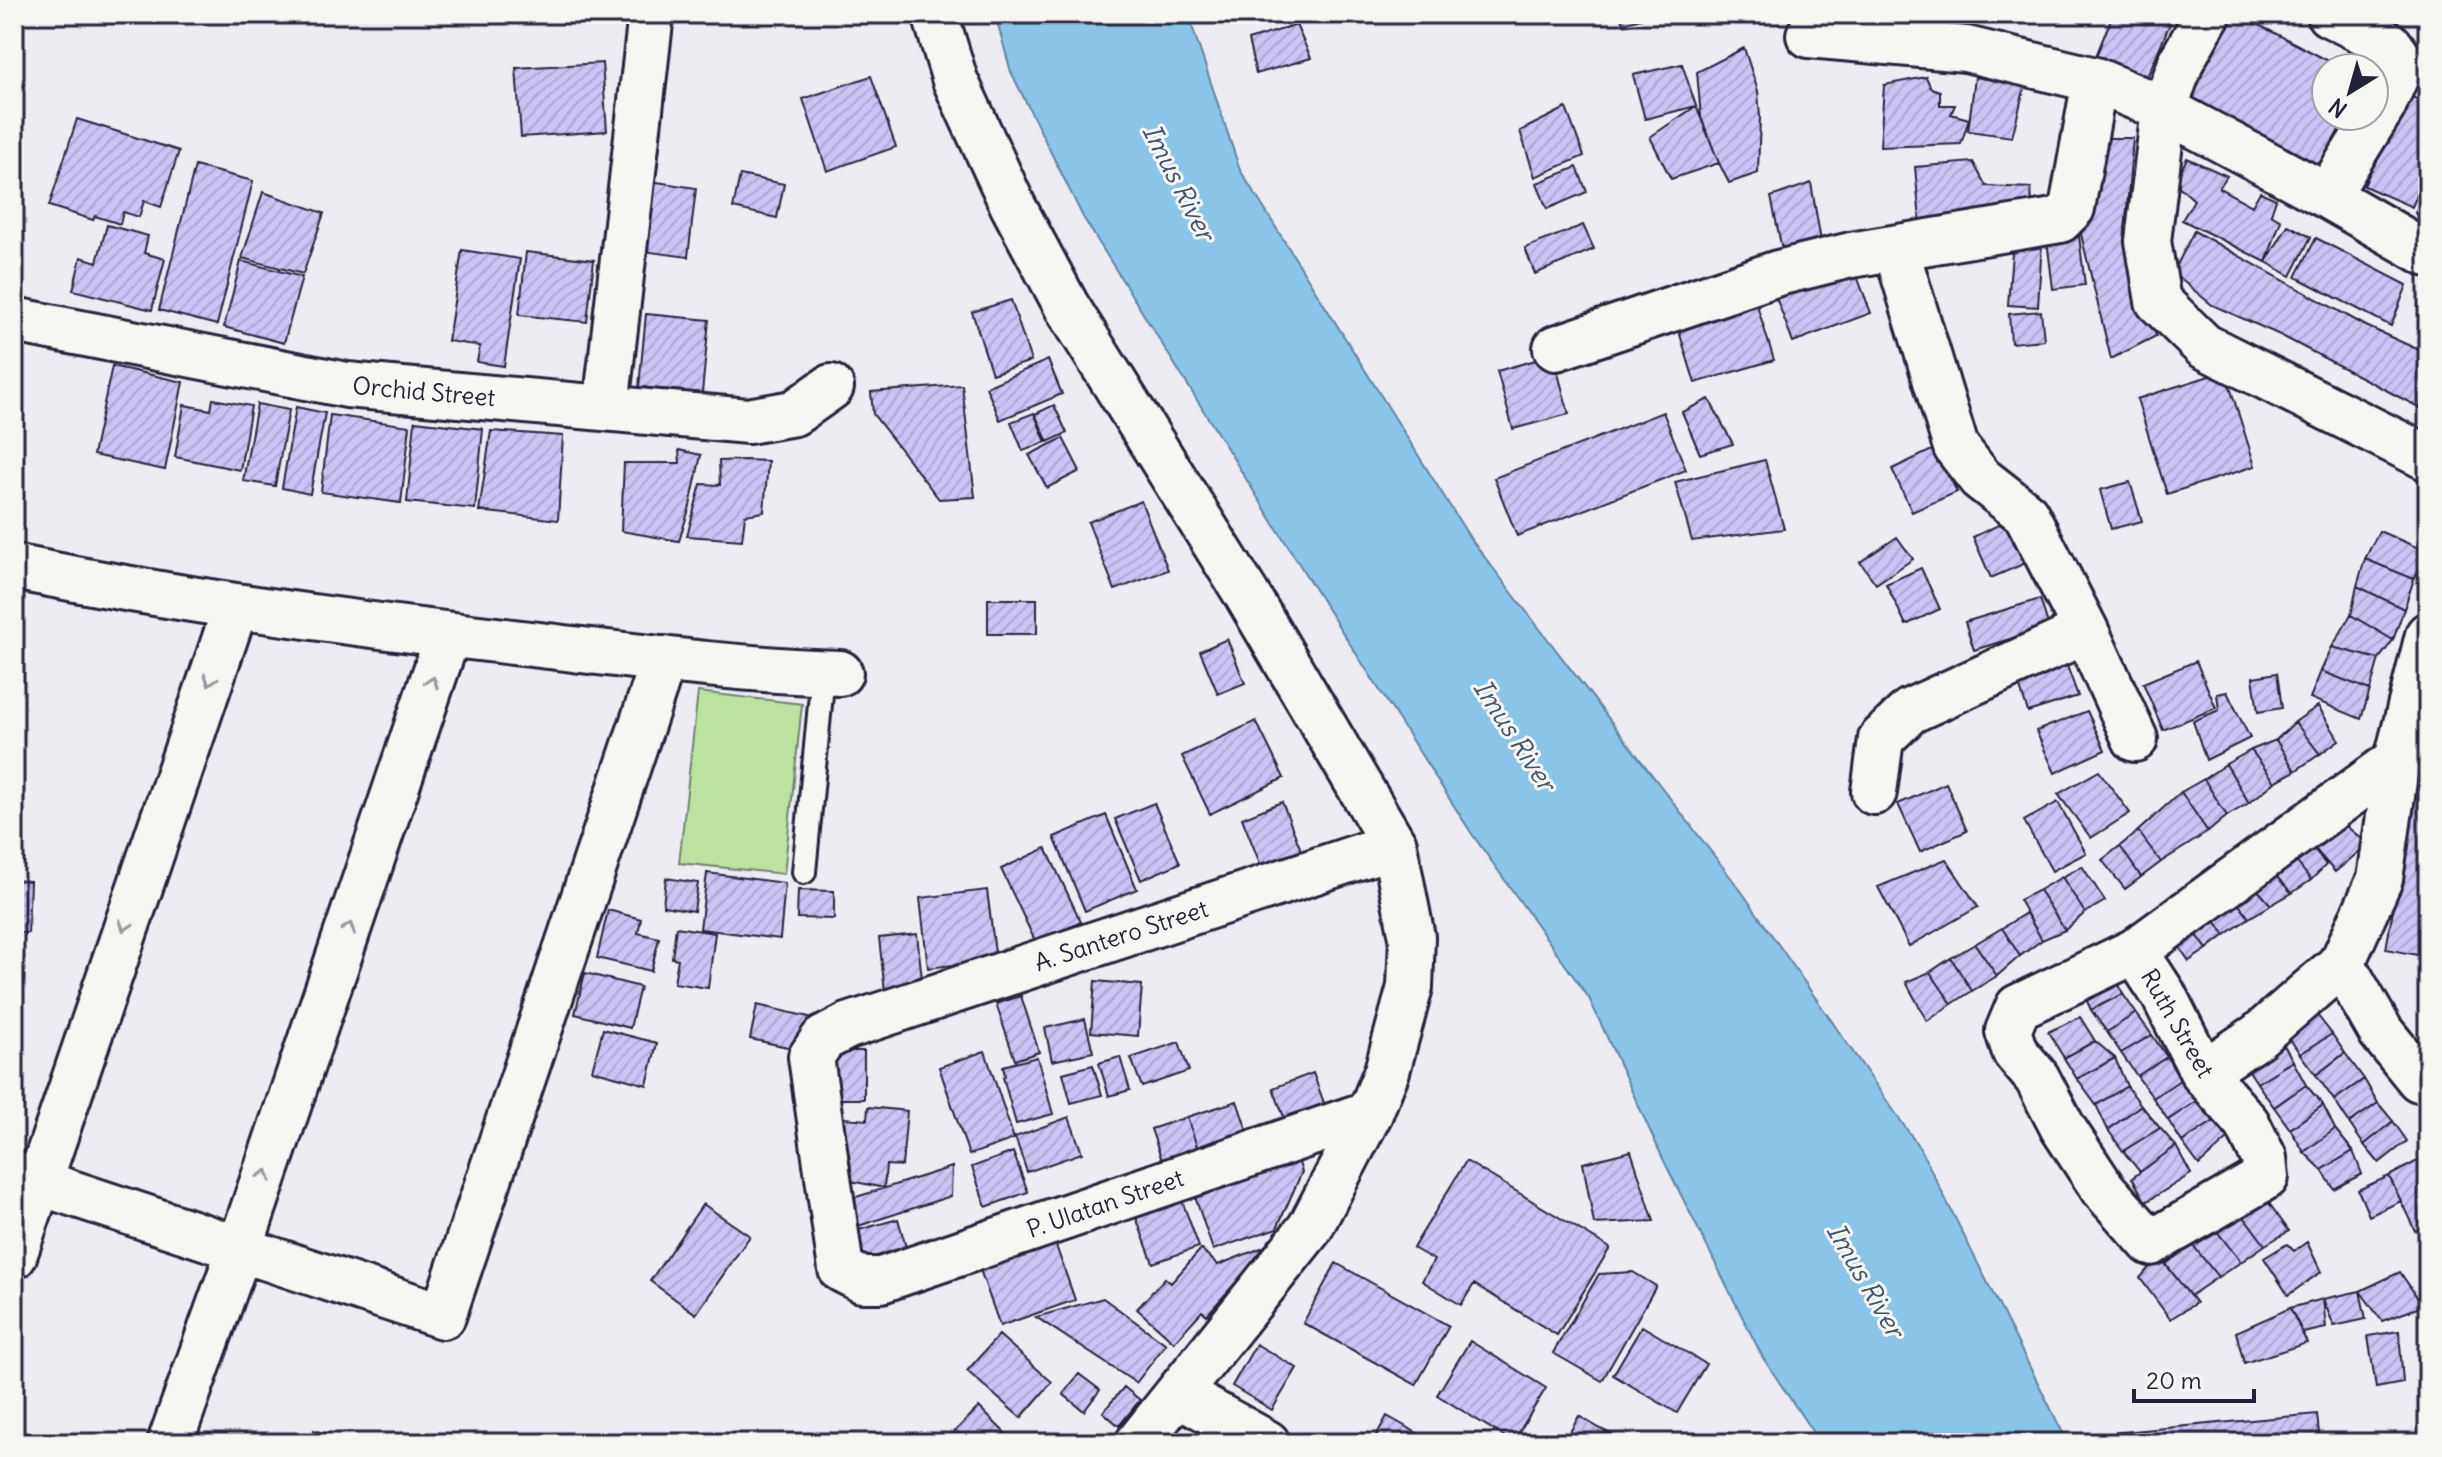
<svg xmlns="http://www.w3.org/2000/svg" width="2442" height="1457" viewBox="0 0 2442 1457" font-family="Delius,sans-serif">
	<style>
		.park { fill: #bce4a0; stroke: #6f836e; stroke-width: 2 }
		.water { fill: #8ac5e9; stroke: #6084a3; stroke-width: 2 }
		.building { fill: url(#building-hatch); stroke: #22223b; stroke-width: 2 }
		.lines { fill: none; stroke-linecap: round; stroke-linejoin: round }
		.lane-casing { stroke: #22223b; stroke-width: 28 }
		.street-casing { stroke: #22223b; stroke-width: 50 }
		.secondary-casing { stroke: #22223b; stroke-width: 50 }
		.lane { stroke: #f6f6f2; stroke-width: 22 }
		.street { stroke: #f6f6f2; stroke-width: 44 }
		.secondary { stroke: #f6f6f2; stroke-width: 44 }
		.oneway { stroke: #9797a0 }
		.labels { text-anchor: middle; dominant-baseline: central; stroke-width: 6; stroke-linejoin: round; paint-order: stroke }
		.street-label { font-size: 24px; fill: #22223b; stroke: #f6f6f2 }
		.water-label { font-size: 26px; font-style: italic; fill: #41536f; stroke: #f6f6f2 }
	</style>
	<defs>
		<pattern id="building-hatch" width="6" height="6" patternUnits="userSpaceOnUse" patternTransform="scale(2)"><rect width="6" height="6" fill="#cdc3f5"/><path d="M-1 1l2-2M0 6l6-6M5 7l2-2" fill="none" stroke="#b0a7d3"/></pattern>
	</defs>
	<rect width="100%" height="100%" fill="#eeecf3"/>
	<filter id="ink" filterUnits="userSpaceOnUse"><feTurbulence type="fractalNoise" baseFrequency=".0125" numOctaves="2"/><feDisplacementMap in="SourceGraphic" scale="16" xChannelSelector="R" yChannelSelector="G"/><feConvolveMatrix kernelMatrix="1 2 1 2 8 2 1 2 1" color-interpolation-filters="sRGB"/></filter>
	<g filter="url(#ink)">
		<path class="park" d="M698,692L802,704L784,874L679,863Z"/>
		<path class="water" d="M995,14H1188L1240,170L1470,538L1742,892L1921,1150L2068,1443H1820L1763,1358L1664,1161L1589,998L1472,834L1314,588L1083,217L1011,72Z"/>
		<path class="building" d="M1619,14H1655L1623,23Z
			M1782,14H1877V17L1860,23Z
			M2113,14H2174L2146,80L2096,56Z
			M2220,14H2238L2342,68H2326V116H2346L2318,171L2177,98Z
			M1296,25L1311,58L1256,74L1248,40Z
			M1744,48L1758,91L1760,117L1758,173L1729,183L1719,163L1701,117L1697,72Z
			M602,63L607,131L521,137L516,68Z
			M1682,64L1696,106L1645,119L1633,75Z
			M871,76L896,147L827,171L803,99Z
			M1926,77L1931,88L1940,91V105H1955L1951,114L1969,119L1961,144L1880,147L1884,85Z
			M1975,77L2025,86L2012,137L1968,131Z
			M2403,93L2428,104V169L2412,207L2364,186Z
			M1696,106L1719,163L1671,179L1650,137Z
			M1566,108L1584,156L1535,177L1520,131Z
			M77,119L179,151L161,207L144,201L139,217L123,212L120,224L95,216L93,220L49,206Z
			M2091,138H2133L2124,243L2156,336L2111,359L2079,226Z
			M2187,158L2227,176L2219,188L2252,206L2260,192L2276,199L2271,214L2281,220L2266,262L2182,220L2194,200L2175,183Z
			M1973,162L1986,186L2031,188L2033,222L1921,231L1915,167Z
			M195,166L253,181L217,325L159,310Z
			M1577,167L1587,192L1547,209L1537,183Z
			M740,175L784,184L777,218L733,208Z
			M644,180L696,188L688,257L635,250Z
			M1811,183L1824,259L1785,264L1771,197Z
			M2428,186V220L2415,213Z
			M263,192L324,213L303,274L242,258Z
			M107,225L148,236L144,253L165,259L152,310L73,290L81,257L97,262Z
			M1583,225L1594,249L1535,274L1525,248Z
			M2288,225L2311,237L2291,276L2266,262Z
			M2194,231L2366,326L2428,354V412L2280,335L2212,305L2173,273Z
			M2079,236L2085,285L2053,289L2047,240Z
			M2316,238L2407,285L2391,326L2296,277Z
			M2013,239L2042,242L2038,307L2008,305Z
			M462,250L520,259L504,366L477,362L480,346L448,341Z
			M526,252L594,260L587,322L519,315Z
			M241,261L302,277L284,343L224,327Z
			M1852,263L1871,313L1793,342L1774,292Z
			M1752,289L1774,360L1695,383L1673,312Z
			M1011,300L1031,361L992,374L972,312Z
			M2041,311L2044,340L2011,343L2009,314Z
			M646,314L709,320L702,393L639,387Z
			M1553,355L1569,414L1513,429L1497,371Z
			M1048,360L1062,394L1000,420L986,387Z
			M112,366L183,382L165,470L93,455Z
			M2225,371L2255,466L2167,494L2137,399Z
			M962,385L975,497L939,499L873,414L871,392Z
			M213,399L251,406L240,470L175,457L184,405L211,410Z
			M1709,399L1733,444L1700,454L1682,412Z
			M257,404L289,410L275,486L243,481Z
			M1054,405L1067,433L1048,442L1035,414Z
			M296,407L325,413L310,494L282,488Z
			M1663,412L1686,470L1517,536L1494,478Z
			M1034,413L1046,442L1023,451L1011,422Z
			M330,415L410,426L401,503L321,492Z
			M415,421L483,429L475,509L407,502Z
			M491,431L563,436L558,520L479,511Z
			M1063,438L1080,471L1047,488L1029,455Z
			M1936,448L1957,492L1912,512L1892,469Z
			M679,450L701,455L690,506L679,541L621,531L624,463H680Z
			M745,460L768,461L764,512L745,515L742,540L687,536L701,484L720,485L719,461Z
			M1765,460L1784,529L1692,541L1675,482Z
			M2130,482L2142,521L2111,529L2100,490Z
			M1141,501L1168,570L1115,590L1088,522Z
			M2009,520L2028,562L1991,578L1973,537Z
			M2379,531L2428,552L2414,579L2365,559Z
			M1897,537L1913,559L1876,584L1860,562Z
			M2365,559L2414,579L2404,609L2357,586Z
			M1921,568L1940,609L1906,625L1886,584Z
			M2357,586L2404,609L2393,640L2351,615Z
			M988,599H1037V634H988Z
			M2040,599L2049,627L1974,650L1965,622Z
			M2351,615L2393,640L2379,659L2332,647Z
			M1227,639L1245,683L1218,694L1200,651Z
			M2332,647L2379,659L2370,690L2321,671Z
			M2196,661L2216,708L2163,730L2143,683Z
			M2066,663L2078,696L2028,712L2017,679Z
			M2321,671L2370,690L2361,719L2310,698Z
			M2277,673L2282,708L2258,712L2253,677Z
			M2227,692L2250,738L2206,760L2193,721L2219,710L2217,694Z
			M2318,706L2339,740L2320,754L2295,722Z
			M2087,711L2105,750L2055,773L2036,731Z
			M1256,721L1284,778L1210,814L1182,756Z
			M2295,722L2320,754L2295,771L2276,740Z
			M2276,740L2295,771L2275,782L2251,750Z
			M2251,750L2275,782L2249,803L2226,764Z
			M2419,763L2428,765V957L2386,949Z
			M2226,764L2249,803L2227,816L2204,779Z
			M2099,771L2130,813L2091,838L2058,794Z
			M2204,779L2227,816L2208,832L2181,792Z
			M1946,783L1967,831L1920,852L1898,804Z
			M2181,792L2208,832L2161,862L2138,831Z
			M1282,802L1305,860L1265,876L1242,818Z
			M2058,802L2086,853L2052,871L2024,821Z
			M1154,803L1180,863L1141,880L1115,819Z
			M1106,815L1137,889L1085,911L1054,837Z
			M2334,816L2368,844L2335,872L2308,841Z
			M2138,831L2161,862L2141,877L2120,846Z
			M2308,841L2326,865L2311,880L2291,855Z
			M2120,846L2141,877L2125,889L2102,860Z
			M1046,848L1081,922L1036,943L1001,869Z
			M2291,855L2311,880L2292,893L2269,869Z
			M1946,859L1978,907L1909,946L1878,887Z
			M2082,866L2105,901L2085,913L2062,877Z
			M2269,869L2292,893L2271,905L2248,879Z
			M707,873L785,883L780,939L700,929Z
			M2062,877L2085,913L2065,930L2039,890Z
			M666,878L698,883L694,911L663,906Z
			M2248,879L2271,905L2249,918L2229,891Z
			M14,880L30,881L28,933H14Z
			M798,890L834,891V919L797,918Z
			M987,890L996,960L928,968L920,898Z
			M2039,890L2065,930L2042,940L2019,900Z
			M2229,891L2249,918L2225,935L2206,908Z
			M2206,908L2225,935L2207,949L2187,921Z
			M608,910L641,919L638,933L659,938L651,971L597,958Z
			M2026,913L2042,940L2020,956L2002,928Z
			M2187,921L2207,949L2189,961L2170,933Z
			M676,927L715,933L708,988L674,983L678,959L672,958Z
			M2002,928L2020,956L1997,976L1975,944Z
			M917,934L923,988L885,992L879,938Z
			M1975,944L1997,976L1972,991L1951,958Z
			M1951,958L1972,991L1952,1004L1930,972Z
			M2113,970L2123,994L2091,1010L2081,988Z
			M1930,972L1952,1004L1927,1021L1906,982Z
			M585,973L640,987L630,1028L575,1014Z
			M1095,981L1142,985L1138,1036L1091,1032Z
			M2123,994L2136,1013L2107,1032L2091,1010Z
			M1021,996L1039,1052L1015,1060L996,1004Z
			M757,1005L809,1017L802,1050L750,1039Z
			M2314,1011L2332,1034L2300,1054L2287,1035Z
			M2136,1013L2152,1035L2121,1053L2107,1032Z
			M2080,1017L2095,1041L2064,1058L2048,1032Z
			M1085,1019L1093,1052L1052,1061L1045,1028Z
			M603,1029L657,1043L647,1085L592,1070Z
			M2332,1034L2345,1053L2316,1075L2300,1054Z
			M2152,1035L2167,1057L2137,1076L2121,1053Z
			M2280,1038L2293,1061L2257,1083L2242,1060Z
			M2095,1041L2115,1058L2077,1079L2064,1058Z
			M1179,1042L1189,1071L1142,1087L1131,1058Z
			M832,1051H864V1099H832Z
			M985,1051L1014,1139L969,1155L939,1067Z
			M2345,1053L2364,1079L2334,1100L2316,1075Z
			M1037,1057L1053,1114L1016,1124L1003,1077L1005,1076L1003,1066Z
			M1120,1057L1130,1090L1109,1096L1099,1063Z
			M2167,1057L2180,1080L2153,1098L2137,1076Z
			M2115,1058L2127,1086L2096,1105L2077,1079Z
			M2293,1061L2306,1085L2274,1107L2257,1083Z
			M1093,1065L1102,1095L1071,1103L1063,1073Z
			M1313,1073L1327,1111L1287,1125L1273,1088Z
			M2364,1079L2378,1103L2349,1123L2334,1100Z
			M2180,1080L2198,1100L2168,1120L2153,1098Z
			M2306,1085L2323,1105L2290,1129L2274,1107Z
			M2127,1086L2141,1105L2108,1130L2096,1105Z
			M2198,1100L2214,1121L2182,1142L2168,1120Z
			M1237,1101L1251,1142L1201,1158L1187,1117Z
			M2378,1103L2393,1121L2364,1145L2349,1123Z
			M2141,1105L2160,1128L2123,1151L2108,1130Z
			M2323,1105L2335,1129L2304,1152L2290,1129Z
			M868,1107L907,1111L902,1166L886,1165L884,1188L837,1178L834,1117L867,1120Z
			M1069,1117L1082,1153L1027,1172L1015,1137Z
			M1187,1117L1201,1158L1165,1169L1151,1129Z
			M2214,1121L2228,1139L2199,1165L2182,1142Z
			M2393,1121L2407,1141L2379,1163L2364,1145Z
			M2160,1128L2176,1146L2140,1172L2123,1151Z
			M2335,1129L2353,1151L2322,1170L2304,1152Z
			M2176,1146L2191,1174L2146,1202L2132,1178Z
			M1294,1148L1302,1172L1277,1228L1213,1250L1190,1182Z
			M1631,1151L1654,1221L1594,1224L1583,1163Z
			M2353,1151L2362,1174L2334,1189L2322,1170Z
			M1013,1152L1028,1192L986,1207L972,1167Z
			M2423,1158L2428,1168V1225L2415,1231L2389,1176Z
			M1466,1161L1610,1248L1557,1335L1474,1284L1461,1305L1422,1281L1434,1260L1413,1248Z
			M952,1167L951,1196L846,1230L853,1198Z
			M2389,1176L2401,1201L2369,1216L2358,1190Z
			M1177,1187L1199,1247L1153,1263L1131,1204Z
			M2266,1199L2289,1231L2265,1245L2242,1214Z
			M703,1204L750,1236L696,1314L650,1281Z
			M2242,1214L2265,1245L2241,1262L2216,1230Z
			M898,1219L910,1261L867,1273L855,1231Z
			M2216,1230L2241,1262L2218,1277L2192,1244Z
			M1053,1237L1075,1300L1000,1326L978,1264Z
			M2307,1242L2321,1272L2288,1295L2264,1258L2287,1244L2294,1251Z
			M2192,1244L2218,1277L2190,1296L2166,1264Z
			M1269,1245L1207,1315L1202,1311L1174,1342L1137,1309L1165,1278L1171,1283L1201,1249L1218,1265Z
			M2159,1256L2196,1303L2170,1319L2140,1278Z
			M1336,1263L1449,1326L1416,1385L1303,1323Z
			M1633,1272L1656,1286L1602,1381L1553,1353L1599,1274Z
			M2400,1272L2423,1306L2382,1321L2360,1291Z
			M2360,1291L2366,1319L2334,1326L2323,1299Z
			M1103,1298L1166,1344L1136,1383L1036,1317Z
			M2323,1299L2326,1328L2303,1333L2290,1308Z
			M2290,1308L2307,1343L2244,1363L2236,1332Z
			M1642,1326L1706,1364L1677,1413L1613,1375Z
			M2399,1331L2403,1383L2376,1388L2368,1336Z
			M999,1335L1052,1382L1021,1418L967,1371Z
			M1470,1341L1546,1388L1513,1442L1437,1395Z
			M1256,1344L1297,1368L1272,1410L1232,1386Z
			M1079,1374L1100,1390L1084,1411L1063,1394Z
			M1124,1387L1140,1400L1119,1426L1103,1412Z
			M979,1407L1015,1443H943Z
			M2317,1414L2320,1443H2103L2102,1434Z
			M1387,1416L1435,1443H1372Z
			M1579,1416L1599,1428L1627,1443H1564Z
			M314,1430L353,1443H310Z"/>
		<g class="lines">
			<g class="lane-casing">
				<path id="lane" d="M804,872L823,673"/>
			</g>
			<g class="street-casing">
				<path id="street" d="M2208,14L2182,60L2164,109L2327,196L2428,254
					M1809,35L1966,49L2095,80L2164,109L2148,241L2158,301L2204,346L2428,458
					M2327,196L2383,106L2402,62L2389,44L2329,14
					M1896,249L1956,447L1980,478L2026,514L2086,631L2135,739
					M14,320L347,385L748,421L794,413L831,387
					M1556,348L1778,273L1851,255L2060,220L2072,208L2095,80
					M606,407L651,14
					M14,567C185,602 358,625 531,644C634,656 737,670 840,673
					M1874,792L1881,739L1910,711L2086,631
					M2135,951L2163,994L2203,1073L2247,1123L2264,1158L2266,1177L2151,1243L2103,1189L2063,1128L2037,1078L2015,1052L2008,1031L2018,1007L2135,951L2397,760L2428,635
					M2341,962L2381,1032L2419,1079
					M2203,1073L2258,1036L2342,963L2380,879L2397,760
					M1370,1113L881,1280H862L841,1269L811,1057L823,1039L848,1026L1394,845
					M14,1174L443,1316L664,659
					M14,1256L236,606
					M1179,1394L1267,1443
					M170,1443L240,1248L448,635"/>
			</g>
			<g class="secondary-casing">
				<path id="secondary" d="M935,14L955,80L1013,206L1067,307L1247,595L1394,845L1412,937L1410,987L1387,1071L1370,1113L1310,1228L1138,1443"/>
			</g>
			<use href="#lane" class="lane"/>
			<use href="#street" class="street"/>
			<use href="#secondary" class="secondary"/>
		</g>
		<defs><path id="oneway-chevron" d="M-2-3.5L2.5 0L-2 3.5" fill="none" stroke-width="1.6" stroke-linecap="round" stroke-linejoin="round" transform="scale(2)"/></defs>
		<g class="oneway">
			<use href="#oneway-chevron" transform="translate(210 680) rotate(109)"/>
			<use href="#oneway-chevron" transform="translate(432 682) rotate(-71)"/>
			<use href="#oneway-chevron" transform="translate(125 926) rotate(109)"/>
			<use href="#oneway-chevron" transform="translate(349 928) rotate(-71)"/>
			<use href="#oneway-chevron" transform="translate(265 1175) rotate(-71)"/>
		</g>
	</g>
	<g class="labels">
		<g class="street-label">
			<text transform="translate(424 391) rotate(5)">Orchid Street</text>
			<text transform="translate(1121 935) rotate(-18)">A. Santero Street</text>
			<text transform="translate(2178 1023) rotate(60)">Ruth Street</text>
			<text transform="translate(1105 1203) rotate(-19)">P. Ulatan Street</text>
		</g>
		<g class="water-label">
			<text transform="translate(1179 182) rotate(63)">Imus River</text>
			<text transform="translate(1515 735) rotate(57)">Imus River</text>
			<text transform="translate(1866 1280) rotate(60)">Imus River</text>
		</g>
	</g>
	<rect width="2442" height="1457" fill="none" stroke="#f6f6f2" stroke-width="48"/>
	<rect x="24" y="24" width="2394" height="1409" fill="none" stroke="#22223b" stroke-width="3" filter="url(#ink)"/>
	<g transform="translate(2350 92) rotate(217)"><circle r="38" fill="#f6f6f2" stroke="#a1a1a9" stroke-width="2"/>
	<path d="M0-6L14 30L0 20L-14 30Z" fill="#22223b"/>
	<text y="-12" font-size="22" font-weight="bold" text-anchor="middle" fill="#22223b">N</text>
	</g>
	<path d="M2134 1389v12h120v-12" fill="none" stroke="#22223b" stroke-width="4"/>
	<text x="2146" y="1389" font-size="24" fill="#22223b" stroke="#f6f6f2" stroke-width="6" paint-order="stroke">20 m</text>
</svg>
